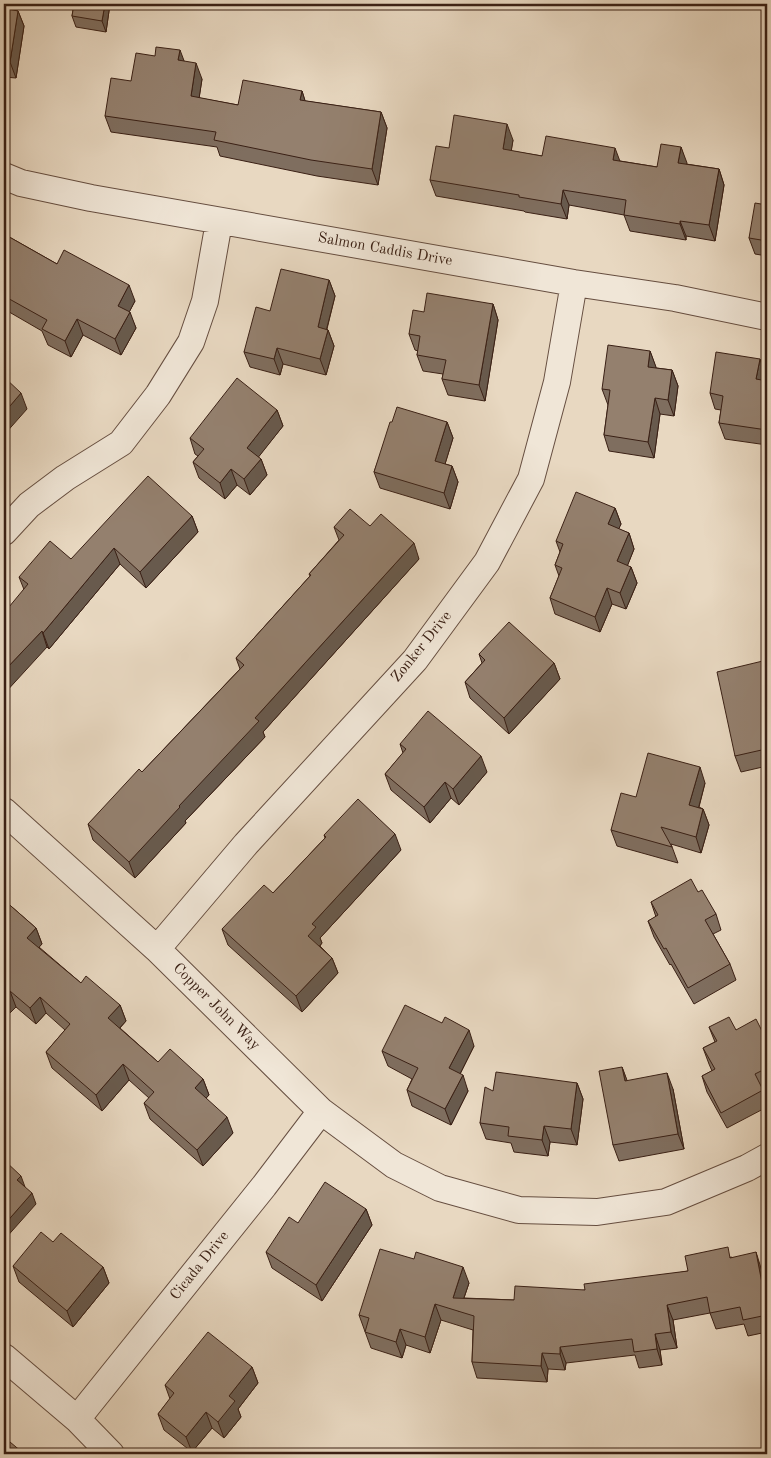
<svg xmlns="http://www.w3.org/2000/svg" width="771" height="1458" viewBox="0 0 771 1458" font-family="'Old Standard TT',serif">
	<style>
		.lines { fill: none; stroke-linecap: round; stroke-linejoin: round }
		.street-casing { stroke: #664e40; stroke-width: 28 }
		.street { stroke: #f0e6d7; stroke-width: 26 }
		.wall { fill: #7f6e5f; stroke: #3a2015 }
		.shaded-wall { fill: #685a4d; stroke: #3a2015 }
		.building { fill: #94806e; stroke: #3a2015 }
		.labels { text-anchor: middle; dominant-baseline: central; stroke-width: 5; stroke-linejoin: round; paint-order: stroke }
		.street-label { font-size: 15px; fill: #3a2015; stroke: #f0e6d7 }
	</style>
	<rect width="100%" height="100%" fill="#e8d8c1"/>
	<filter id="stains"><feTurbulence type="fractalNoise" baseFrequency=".004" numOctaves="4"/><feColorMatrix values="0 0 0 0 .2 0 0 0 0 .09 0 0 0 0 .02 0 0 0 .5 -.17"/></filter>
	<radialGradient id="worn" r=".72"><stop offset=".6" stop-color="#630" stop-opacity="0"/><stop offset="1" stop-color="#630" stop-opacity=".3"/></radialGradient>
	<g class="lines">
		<g class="street-casing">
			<path id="street" d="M4,176L21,183L91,198L574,283L675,298L767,317
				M4,532L29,505L65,478L121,443L158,395L191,342L205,301L219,222
				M4,811L157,949L321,1111L394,1165L440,1188L519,1210L597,1212L666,1202L747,1168L767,1157
				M157,949L246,844L415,660L487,562L531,479L557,382L574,283
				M4,1357L77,1419L111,1454
				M77,1419L264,1186L321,1111"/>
		</g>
		<use href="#street" class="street"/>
	</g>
	<path class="wall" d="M4,4L18,11L24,26L16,78L4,77Z
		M74,4H110L106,32L76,27L72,16Z
		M155,56L184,61L202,79L199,98L238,105L302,91L305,101L381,112L387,128L378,185L317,176L220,156L217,147L111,132L105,116L131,81Z
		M513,140L511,151L542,156L620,161L657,167L681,147L686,164L719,169L724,185L715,241L686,236V240L630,231L624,215L569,205L567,219L525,212L524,211L436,196L430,180L449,148Z
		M767,205V256L755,254L749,238Z
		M4,234L57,264L135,301L129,312L136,328L121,355L83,335L71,357L48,345L42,331L4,309Z
		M329,280L335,296L327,329L328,330L334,346L326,375L283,364L280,375L250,367L244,352L270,311Z
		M493,304L498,320L485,401L448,395L442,379L443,374L423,371L417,355L418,351L415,350L409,334L424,312Z
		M650,351L656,368L672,370L678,386L674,416L660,414L654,458L609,451L604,435L608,405L602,389Z
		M760,359L765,375L764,380L767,381V445L725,439L719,423L721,410L715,409L710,393Z
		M277,410L283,426L258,457L261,459L267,475L250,495L237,485L225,499L199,478L193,462L198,456L195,454L190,438Z
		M392,422H447L453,438L445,464L452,466L458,482L450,509L380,488L374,472Z
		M615,508L621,524L618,529L629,533L634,549L627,566L631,567L637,583L626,609L612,604L600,632L555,614L550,598L559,576L555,565L560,552L556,541Z
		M192,516L198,532L146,588L120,564L49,649L47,647L19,577Z
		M370,526L419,559L263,732L265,737L185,821L186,823L135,878L93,840L88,824L142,772L240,669L236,658L310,576L309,574L339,540L334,527Z
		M479,654L554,663L560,679L509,734L470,698L465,682L482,663Z
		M767,660V766L741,772L735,756Z
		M400,744L487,772L459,805L451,798L430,823L391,790L385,774L403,753Z
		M705,783L699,807L703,809L709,825L701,853L671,844L678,863L617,846L611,830L636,797Z
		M324,835L401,850L320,938L322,943L320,946L332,958L338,973L302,1012L228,945L222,929L273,893L325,838Z
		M698,892L716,914L721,930L713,934L730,964L736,980L694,1004L671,964L670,965L654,937L648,921L656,917L651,902Z
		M4,900L36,928L42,944L39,947L81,983L120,1005L126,1021L120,1028L158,1062L203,1079L209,1095L206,1098L233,1133L203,1166L150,1119L144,1103L149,1098L129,1080L102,1111L52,1068L46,1052L65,1030L46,1013L36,1024L16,1007L9,1014L4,1009Z
		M709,1027L736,1030L767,1041V1087L763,1089L767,1101V1107L727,1128L707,1092L702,1076L712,1071L709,1064L703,1048L715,1042Z
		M474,1046L460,1074L468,1091L451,1125L412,1106L407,1090L412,1079L388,1066L382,1051Z
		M622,1067L627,1081L673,1089L684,1149L619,1161L613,1145Z
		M577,1083L583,1099L577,1145L550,1142L548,1156L514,1152L511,1143L486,1139L480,1123L493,1091Z
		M366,1209L372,1225L322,1301L272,1268L266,1252L298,1223Z
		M53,1242L103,1267L109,1283L73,1327L19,1282L13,1266Z
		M731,1257L761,1268L767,1297V1332L748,1336L744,1324L716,1329L710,1313L673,1320L677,1348L660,1350L662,1365L639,1368L635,1355L566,1363L565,1370L548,1369L547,1382L477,1378L472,1362L473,1330L441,1320L430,1353L406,1345L402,1358L371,1348L359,1315L469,1283L464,1298L514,1300L585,1290L688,1271Z
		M252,1367L258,1383L238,1409L241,1417L224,1438L212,1428L192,1452L164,1430L158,1414L170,1399L165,1385Z"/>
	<path class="shaded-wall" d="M9,4H17L14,25L8,9Z
		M105,4H110L106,32L102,21Z
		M18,11L24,26L16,78L10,62Z
		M180,50L186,66L178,60Z
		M196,63L202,79L197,112L191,96Z
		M302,91L307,107L300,100Z
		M381,112L387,128L378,185L372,169Z
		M507,124L513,140L509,165L503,149Z
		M681,147L687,163L684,179L678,163Z
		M615,148L621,164L613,160Z
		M719,169L724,185L715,241L709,225Z
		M563,190L569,205L567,219L561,204Z
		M680,221L686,236V240L680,224Z
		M329,280L335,296L323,343L318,327Z
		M129,285L135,301L124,322L118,306Z
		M493,304L498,320L485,401L479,385Z
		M130,312L136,328L121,355L115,339Z
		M77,319L83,335L71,357L65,341Z
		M328,330L334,346L326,375L320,359Z
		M277,348L283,364L280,375L274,359Z
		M650,351L656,367L653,383L648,367Z
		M760,359L765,375L762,395L756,379Z
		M672,370L678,386L674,416L668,400Z
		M21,393L27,409L4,435V413Z
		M655,398L660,414L654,458L648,442Z
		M277,410L283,426L253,464L247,448Z
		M447,422L453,438L441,477L435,461Z
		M261,459L267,475L250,495L244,479Z
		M452,466L458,482L450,509L444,493Z
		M231,469L237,485L225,499L220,483Z
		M615,508L621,524L614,540L608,524Z
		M192,516L198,532L146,588L140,572Z
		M629,533L634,549L623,577L617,561Z
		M414,543L419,559L263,732L265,737L185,821L186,823L135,878L129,862L255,718Z
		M114,548L120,564L49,649L43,633Z
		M631,567L637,583L626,609L620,593Z
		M607,588L612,604L600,632L595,617Z
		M42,631L47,647L4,694V671Z
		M554,663L560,679L509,734L504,718Z
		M481,756L487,772L459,805L453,789Z
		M700,767L705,783L695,821L689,805Z
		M445,782L451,798L430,823L424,807Z
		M703,809L709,825L701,853L696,837Z
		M395,834L401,850L320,938L322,943L314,952L308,936L312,924Z
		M36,928L42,944L33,954L27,938Z
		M332,958L338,973L302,1012L296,996Z
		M10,991L16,1007L9,1014L4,997Z
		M40,997L46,1013L36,1024L30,1008Z
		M120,1005L126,1021L114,1034L108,1018Z
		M469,1030L474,1046L455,1084L449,1068Z
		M123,1064L129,1080L102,1111L96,1095Z
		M622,1067L628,1083L625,1081Z
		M667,1073L673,1089L684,1149L678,1134Z
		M463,1075L468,1091L451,1125L445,1109Z
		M203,1079L209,1095L201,1104L195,1088Z
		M577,1083L583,1099L577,1145L571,1129Z
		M227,1117L233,1133L203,1166L197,1150Z
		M544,1126L550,1142L548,1156L542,1140Z
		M21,1176L25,1187L17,1180Z
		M32,1193L36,1204L4,1240V1225Z
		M366,1209L372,1225L322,1301L316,1285Z
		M756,1252L761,1268L767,1297V1309Z
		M103,1267L109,1283L73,1327L67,1311Z
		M463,1267L469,1283L459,1312L453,1298Z
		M435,1304L441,1320L430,1353L425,1337Z
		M667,1305L673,1320L677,1348L671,1332Z
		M400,1329L406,1345L402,1358L396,1342Z
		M655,1334L660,1350L662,1365L657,1349Z
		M560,1347L566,1363L565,1370L560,1354Z
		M542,1353L548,1369L547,1382L541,1366Z
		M252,1367L258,1383L238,1409L241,1417L224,1438L218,1422L229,1396Z
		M206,1412L212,1428L192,1452L186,1437Z"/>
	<path class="building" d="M4,4H9L8,9L18,11L10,62H4Z
		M74,4H105L102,21L72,16Z
		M156,47L180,50L178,60L196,63L191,96L238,105L243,80L302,91L300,100L381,112L372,169L311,160L214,140L216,132L105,116L111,78L131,81L136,53L155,56Z
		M454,115L507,124L503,149L542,156L546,136L615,148L613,160L657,167L661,144L681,147L678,163L719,169L709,225L680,221V224L624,215L626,200L563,190L561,204L519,197V195L430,180L436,146L449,148Z
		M755,203L767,205V241L749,238Z
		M4,234L57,264L64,250L129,285L118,306L130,312L115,339L77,319L65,341L42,329L47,320L4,296Z
		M281,269L329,280L318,327L328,330L320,359L277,348L274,359L244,352L256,307L270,311Z
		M427,293L493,304L479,385L442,379L446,360L417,355L420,336L409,334L413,310L424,312Z
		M608,345L650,351L648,367L672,370L668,400L655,398L648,442L604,435L610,390L602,389Z
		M716,352L760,359L756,379L767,381V430L719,423L723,396L710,393Z
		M4,377L21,393L4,413Z
		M237,378L277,410L247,448L261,459L244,479L231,469L220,483L193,462L204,449L190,438Z
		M397,407L447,422L435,461L452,466L444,493L374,472L390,422H392Z
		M148,476L192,516L140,572L114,548L43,633L42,631L4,671V613L28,584L19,577L50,541L71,559Z
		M576,492L615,508L608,524L629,533L617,561L631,567L620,593L607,588L595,617L550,598L562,568L555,565L563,544L556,541Z
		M350,509L370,526L381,514L414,543L255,718L259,721L179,806L180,807L129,862L88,824L139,769L142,772L244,665L236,658L311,575L309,574L344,535L334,527Z
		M509,622L554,663L504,718L465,682L485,660L479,654Z
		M767,660V741H764L766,749L735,756L717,672Z
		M428,711L481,756L453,789L445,782L424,807L385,774L406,749L400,744Z
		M648,753L700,767L689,805L703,809L696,837L661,827L672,847L611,830L621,793L636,797Z
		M358,799L395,834L312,924L316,927L308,936L332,958L296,996L222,929L264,885L273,893L326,837L324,835Z
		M691,879L698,892L702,890L716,914L705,920L730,964L688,988L666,948L664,949L648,921L658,915L651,902Z
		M4,900L36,928L27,938L81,983L86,976L120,1005L108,1018L158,1062L170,1049L203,1079L195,1088L227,1117L197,1150L144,1103L154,1092L123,1064L96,1095L46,1052L70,1024L40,997L30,1008L10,991L4,997Z
		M405,1005L442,1023L445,1017L469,1030L449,1068L463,1075L445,1109L407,1090L418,1068L382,1051Z
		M729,1017L736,1030L756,1019L767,1041V1068L755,1074L763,1090L721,1113L702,1076L715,1069L703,1048L717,1041L709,1027Z
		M622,1067L625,1081L667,1073L678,1134L613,1145L599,1071Z
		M496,1072L577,1083L571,1129L544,1126L542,1140L508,1136L509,1127L480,1123L485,1087L493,1091Z
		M4,1160L21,1176L17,1180L32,1193L4,1225Z
		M325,1182L366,1209L316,1285L266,1252L289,1217L298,1223Z
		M41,1232L53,1242L61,1233L103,1267L67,1311L13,1266Z
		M728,1247L730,1258L756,1252L767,1309V1315L743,1320L740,1307L710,1313L707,1297L667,1305L671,1332L655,1334L657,1349L634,1352L632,1339L560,1347V1354L542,1353L541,1366L472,1362L474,1316L435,1304L425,1337L400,1329L396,1342L365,1332L369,1318L359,1315L380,1249L414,1259L416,1252L463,1267L453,1298L514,1300L515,1286L585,1290L584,1284L688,1271L685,1256Z
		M208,1332L252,1367L229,1396L235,1401L218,1422L206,1412L186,1437L158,1414L174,1393L165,1385Z
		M4,1437L22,1452L21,1454H4Z"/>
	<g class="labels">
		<g class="street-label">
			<text transform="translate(385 250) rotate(10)">Salmon Caddis Drive</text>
			<text transform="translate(422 647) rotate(-51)">Zonker Drive</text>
			<text transform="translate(216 1007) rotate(45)">Copper John Way</text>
			<text transform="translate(200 1266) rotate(-51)">Cicada Drive</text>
		</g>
	</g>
	<rect width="771" height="1458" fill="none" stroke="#e8d8c1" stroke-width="20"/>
	<rect x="5" y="5" width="761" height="1448" fill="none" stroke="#3a2015" stroke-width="2.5"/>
	<rect x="10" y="10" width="751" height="1438" fill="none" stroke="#3a2015"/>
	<rect width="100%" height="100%" filter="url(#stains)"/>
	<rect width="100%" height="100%" fill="url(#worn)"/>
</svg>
